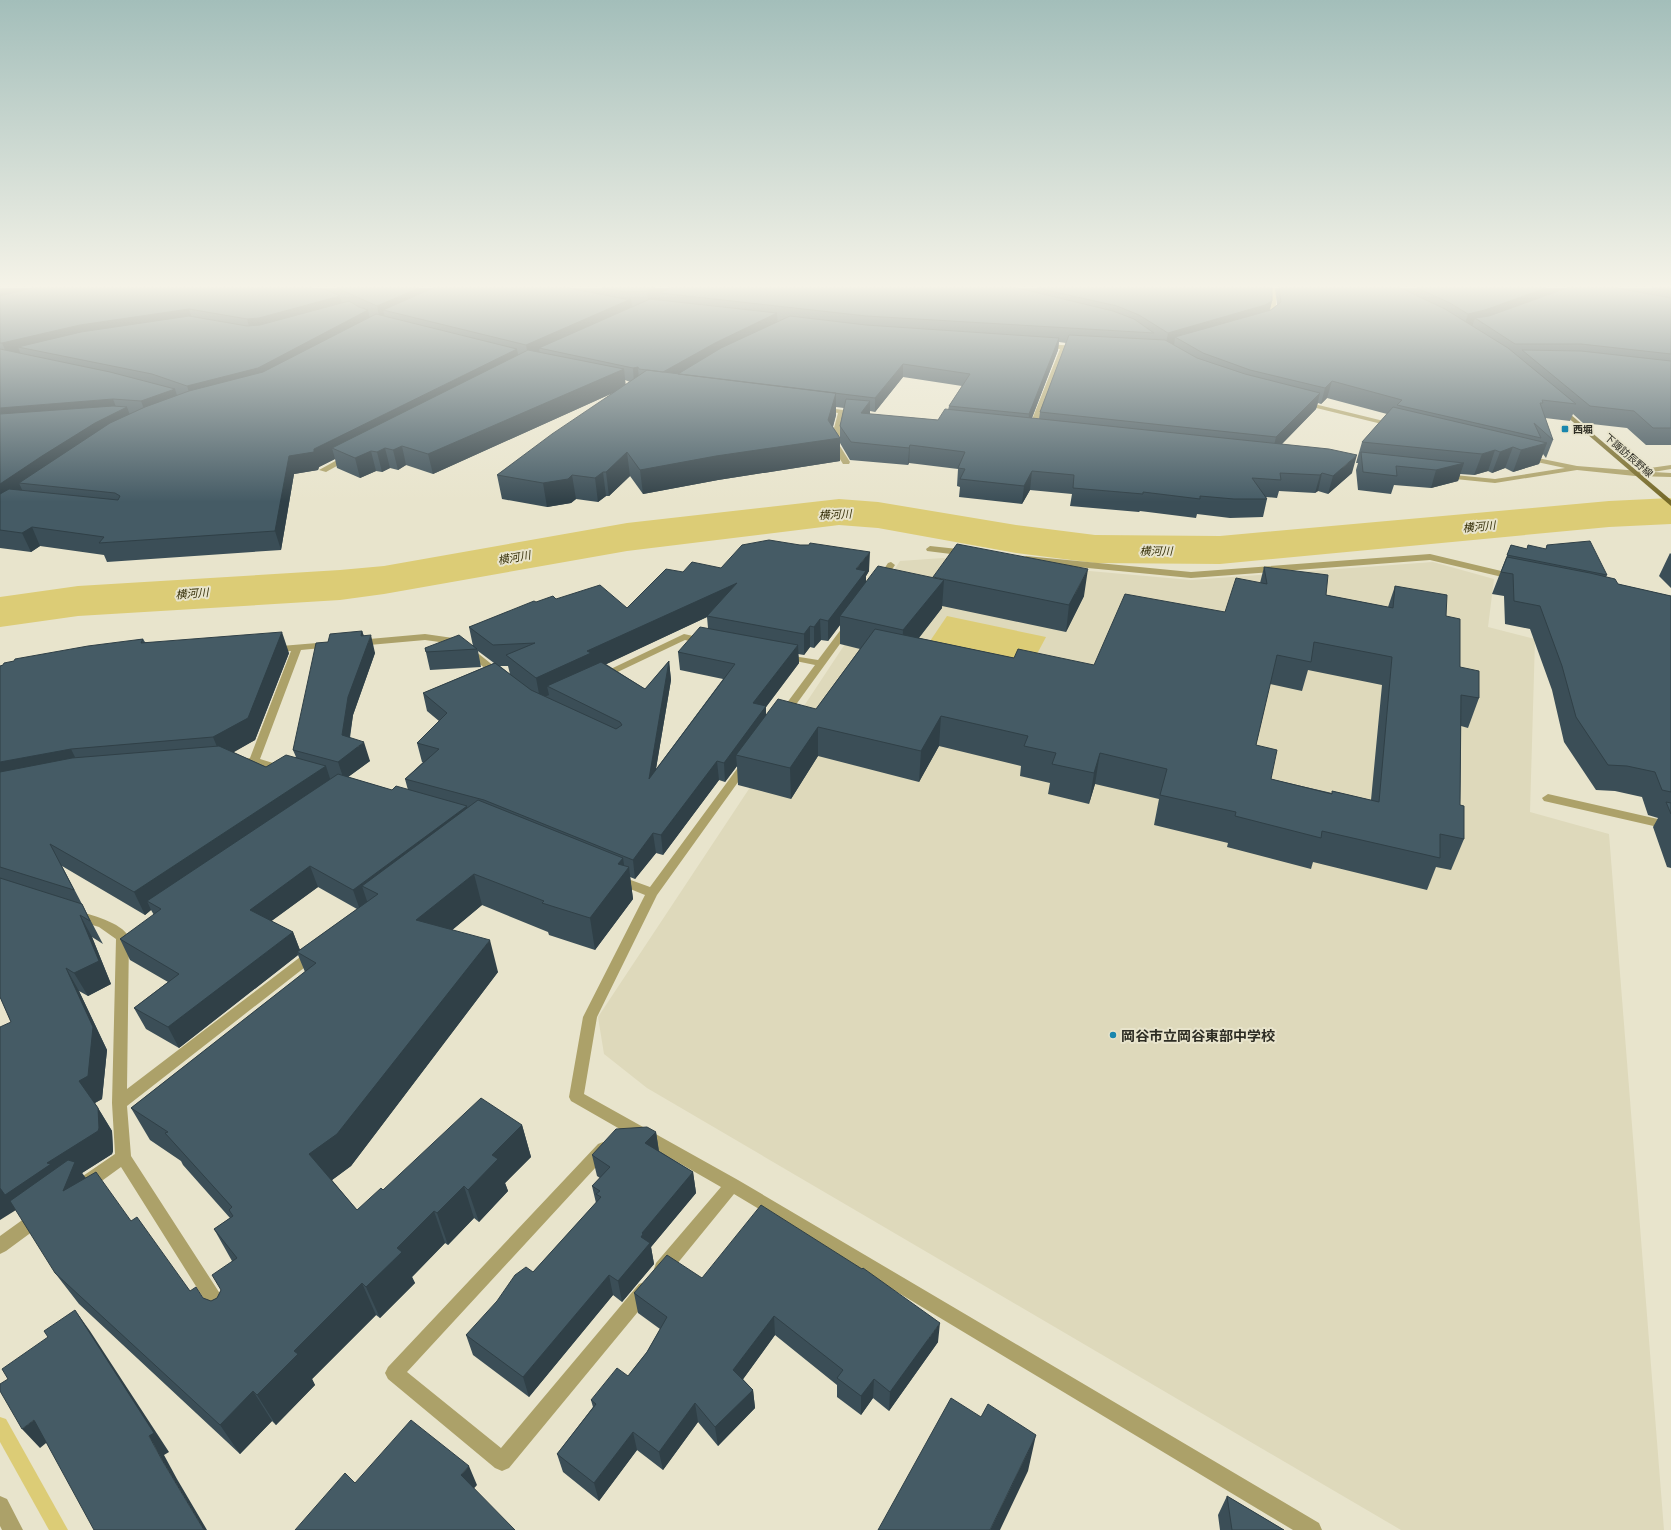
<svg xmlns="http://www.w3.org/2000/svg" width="1671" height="1530" viewBox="0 0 1671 1530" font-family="'Golos Text','Noto Sans JP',sans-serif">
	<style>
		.built { fill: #ded9bb }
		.water { fill: #dccc76 }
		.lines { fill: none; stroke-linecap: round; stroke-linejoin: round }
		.stream { fill: #dccc76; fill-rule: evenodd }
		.river { fill: #dccc76; fill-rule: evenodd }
		.minor { fill: #aca169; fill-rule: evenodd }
		.primary { fill: #756928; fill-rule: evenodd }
		.wall { fill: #3b4e57; fill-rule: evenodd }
		.shaded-wall { fill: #304047 }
		.building { fill: #455b65; stroke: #304047; fill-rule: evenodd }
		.poi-dot { fill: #1986ad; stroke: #e8e4cc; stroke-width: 1.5 }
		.labels { text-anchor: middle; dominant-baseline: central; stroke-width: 4; stroke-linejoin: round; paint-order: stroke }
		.far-poi-label { font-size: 10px; font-weight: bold; fill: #2d2c23; stroke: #e8e4cc; text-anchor: start }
		.far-street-label { font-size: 10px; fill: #2d2c23; stroke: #e8e4cc }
		.far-water-label { font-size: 11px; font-style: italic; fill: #352f08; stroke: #e8e4cc }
		.near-poi-label { font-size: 14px; font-weight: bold; fill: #2d2c23; stroke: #e8e4cc; text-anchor: start }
	</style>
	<rect width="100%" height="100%" fill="#e8e4cc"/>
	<path class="built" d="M943,558L1191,580L1433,562L1494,579L1488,627L1535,639L1530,812L1609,834L1664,1530H1401L647,1088L604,1054L598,1017L900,561Z"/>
	<path class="water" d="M947,616L1046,637L1029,669L926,647Z"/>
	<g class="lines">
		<path class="stream" d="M0,1417L6,1419L68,1530H49L0,1442Z"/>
		<path class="river" d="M1671,498V524L1609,527L1220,564L1095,563L1016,553L878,528L839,525L627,551L384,594L340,600L78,616L0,627V597L78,586L340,570L384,566L627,523L839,499L878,502L1016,525L1095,535L1220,536L1609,501Z"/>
		<path class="minor" d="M1270,288H1276V317L1268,322L1265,320L1270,316Z
			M1044,344L1079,346L1082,348L1079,350L1066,349L1035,432L1031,434L1027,432L1060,349L1042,347L1041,346Z
			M1302,401L1396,424L1398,425L1394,427L1300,404V402Z
			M821,407L858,412L861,414L858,416L845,414L838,443L850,462L849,464H843L830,443L838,413L819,410L818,409Z
			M346,455L353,457L326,472L319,470Z
			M1523,455L1577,466L1653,472L1649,470L1650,468L1671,465V469L1653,472L1671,473V477L1635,476L1577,470L1495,483L1445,478L1441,476L1445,474L1495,479L1565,468L1523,459Z
			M930,546L967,550L971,553L967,556L927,551L926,549Z
			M1430,554L1518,575L1519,577L1515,580L1430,560L1191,578L1026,562L1022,559L1026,556L1191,572Z
			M891,562L895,565L883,583L880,584L877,583L876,581L888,563Z
			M848,623L853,626L787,717H779L778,715L815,665L781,658L779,656L781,654L818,660L845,624Z
			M425,634L460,639L504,674L503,676H495L454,644L425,640L358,646L353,643L358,640Z
			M684,634L707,639L709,641L704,644L685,640L605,678H597L596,676Z
			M329,642L332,643L334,645L332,647L301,650L260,759L286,767L288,769L286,771L282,772L254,764L236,765L235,763L236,761L250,758L291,651L272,652L267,649L269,647Z
			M746,761L751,764L657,895L597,1017L584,1094L738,1180L1319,1523L1322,1530H1293L734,1194L668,1275L662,1277L656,1275L654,1269L656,1263L721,1187L571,1101L569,1097L583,1017L645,895L613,882L611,879L613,876L617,875L650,887L742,762Z
			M1548,794L1671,822V830L1544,801L1542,798Z
			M75,910C91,915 121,922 129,937L127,1089L308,951L313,949L318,951L320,954L318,957L127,1106L131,1156L228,1306L231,1312L228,1318L222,1320L216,1318L121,1167L92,1188L86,1190L80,1188L78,1183L80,1178L115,1154L112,1103L116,939L99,927L70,918L69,915L70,912Z
			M603,1142L608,1144L611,1149L608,1154L407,1372L501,1448L639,1284L645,1282L651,1284L654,1290L651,1296L509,1468L502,1471L495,1468L388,1379L385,1373L388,1367L598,1144Z
			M38,1211L44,1213L46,1218L44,1223L6,1251L0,1254V1236L32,1213Z
			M0,1496L7,1499L23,1530H2L0,1526Z"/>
		<path class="primary" d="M1559,408H1563L1671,500V506L1559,410Z"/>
	</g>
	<path class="wall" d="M0,288H1272V301L1270,310L1277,305L1275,288H1671V445H1646L1627,428L1583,423L1573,414L1570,421L1545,418L1553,440L1546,458L1543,454L1539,464L1513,472L1505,468L1492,473L1488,471L1474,475L1460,474L1458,481L1431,488L1394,485L1391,494L1358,490L1356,470L1358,463H1356L1362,442L1387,414L1327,398L1321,404L1318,403L1316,409L1282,444L1352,473L1328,494L1318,491L1315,493L1279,491L1277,498L1266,497L1267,499L1263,517L1230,518L1197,514L1196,518L1140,511L1139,512L1070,506L1072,494L1030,490L1022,504L959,497L960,487L957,486L958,469L909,463L908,465L850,460L840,443V461L718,480L643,494L630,476L609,496H606L598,502L576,499L571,503L547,507L502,499L497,475L613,393L433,474L406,465L398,470L390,468L382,472L376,471L360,478L337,468L335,459L319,467L318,470L294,474L281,550L107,562L104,555L40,546L31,552L0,548ZM1059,342L1066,343L1040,412L1039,419L1032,418L1058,350ZM903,377L962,386L949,406L948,410L938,420L870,414V411L875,412ZM625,380L630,382L625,385ZM836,407L844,408L840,426V438L833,427L836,415Z
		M1511,545L1527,549H1546L1547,545L1607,575L1606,577L1618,584L1671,596V868L1667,867L1653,827L1658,818L1648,815L1642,797L1615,791L1596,790L1564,742L1552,690L1530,629L1505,624L1504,596L1492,594Z
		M1670,553L1671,554V588L1659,576Z
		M1264,567L1326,595L1388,607L1395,586L1446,616L1460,667L1479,698L1468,728L1461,726L1460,805L1464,839L1451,870L1436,867L1427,890L1313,862L1311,869L1227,847L1228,843L1154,825L1159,799L1095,784L1089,804L1048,794L1050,783L1020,776L1021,766L939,746L919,782L818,756L791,799L738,785L737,766L725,782L719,780L663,855L656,853L635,879L630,877L633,899L595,950L549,935L548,932L482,905L452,930L498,972L351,1166L332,1180L357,1210L383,1190L522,1125L531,1157L505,1183L508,1191L479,1222L474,1218L448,1245L445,1243L412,1277L415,1283L380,1318L376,1315L312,1379L315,1385L276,1425L272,1421L240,1454L79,1304L55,1273L11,1022L0,997V666L3,665L14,661L143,639L145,642L289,653L255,740L233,752L266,767L296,757L293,750L328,642L362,631L364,636L375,653L353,715L350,738L370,761L348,777L392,790H408L405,779L423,762H422L417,743L439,721L427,711L423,693L494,663L478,651L481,667L430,670L425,648L473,646L469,627L536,602L556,599L627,608L683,572L721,568L869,571L866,576V581L933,578L1084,596L1066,632L942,606V608L919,638L1014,658L1094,665L1225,612L1260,583ZM707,617L708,628L678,652L680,670L723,679L656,769L671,680L669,661L645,689L606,664ZM840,625V644L860,649L816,709L766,715V707L799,663L798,654L804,655L810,647L814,648L821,640L828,641ZM500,666H508L510,674ZM1308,670L1382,685L1371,800L1332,791V793L1271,779L1256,745L1270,684L1302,691ZM62,866L145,915L151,910L154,915L120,939L130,960L168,982L134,1008L146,1029L179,1048L298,955L305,972L131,1108L150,1140L181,1161L183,1165L230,1218L214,1229L232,1261L221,1290L217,1298L211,1301L203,1298L190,1291L131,1221L86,1178L82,1173L112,1154L113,1151L112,1131L95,1103L102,1099L107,1050L79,991L88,996L111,984L92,937L103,944ZM318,887L357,909L300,950L293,932L271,921Z
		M656,1132L659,1151L693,1172L696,1193L651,1247L654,1264L622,1302L613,1295L529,1397L473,1355L466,1335L533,1272L596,1203L592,1186L600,1178L597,1176L592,1155Z
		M702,1278L938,1342L889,1411L873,1398L861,1415L837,1397V1385L775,1335L743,1379L753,1390L755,1408L718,1446L698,1422L663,1470L637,1450L599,1501L563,1472L557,1454L593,1407L591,1400L628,1376L647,1352L660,1329L638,1313L634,1293Z
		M1227,1496L1284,1530H1220L1218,1515Z"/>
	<path class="shaded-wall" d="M4,288H89L0,304V289Z
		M419,288H454L383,310L385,318L380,320L377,306Z
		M655,288H685L660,293V300L649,306L647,291Z
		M1546,288H1569L1483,324L1475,318L1472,327L1463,329L1468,314Z
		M340,296L344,311L251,333L247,319Z
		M631,299L633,313L539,348L540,355L529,360L526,345Z
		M1272,301L1268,315L1175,337L1174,346L1165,348L1168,333Z
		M189,309L194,324L18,347L21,355L9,358L2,343L80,325Z
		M368,310L371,324L262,384L192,401L187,386Z
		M777,313L778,327L676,375L663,372L715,343Z
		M1059,338L1058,350L1028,428L1029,414Z
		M517,349L520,364L332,448L335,459L319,467L318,470L294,474L281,550L275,531L289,456L314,449Z
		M903,364V377L875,412V398Z
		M638,367L639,381L634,383L633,368Z
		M624,369L626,387L433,474L428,454Z
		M1332,381L1327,398L1321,404L1325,388Z
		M175,389L180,405L147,417L141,401Z
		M836,393V415L829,440L840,438V461L718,480L643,494L640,470L828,420Z
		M1320,393L1316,409L1272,454L1276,437Z
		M113,399L118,412L127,407L133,424L19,483L23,492L0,508V408Z
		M870,401V418L861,413Z
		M1547,443L1539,464L1513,472L1521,450Z
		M910,445L909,463L908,465L909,448Z
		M402,446L406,465L398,470L393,450Z
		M1513,447L1505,468L1492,473L1500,452Z
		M385,448L390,468L382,472L377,452Z
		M1495,450L1488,471L1474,475L1482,454Z
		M371,451L376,471L360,478L355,458Z
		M627,452L630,476L609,496L606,472Z
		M1357,455L1352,473L1328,494L1333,476Z
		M1464,463L1458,481L1431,488L1436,470Z
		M1032,471L1030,490L1022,504L1024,486Z
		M603,472L606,496L598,502L595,478Z
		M1322,473L1318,491L1315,493L1320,475Z
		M572,475L576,499L571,503L547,507L543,483Z
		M32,527L40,546L31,552L22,533Z
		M870,552L869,571L866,576V591L840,616V625L828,641V621L856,569Z
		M1088,569L1084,596L1066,632L1069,605Z
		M944,580L942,608L902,659L903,630Z
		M737,583L707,616V617L594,670L547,686L549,695L540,699L536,678L587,651Z
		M820,619L821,640L814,648V627Z
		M810,626V647L804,655V634Z
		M362,631L367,646L371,635L375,653L353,715L347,753L342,735L348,697Z
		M282,632L289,653L255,740L222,759L213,737Z
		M798,645L799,663L766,707V725L736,755L737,766L725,782L724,763L753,703Z
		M669,661L671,680L651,798L649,779Z
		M941,716L939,746L919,782L921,751Z
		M818,727V756L791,799L790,768Z
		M364,742L370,761L344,780L338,762Z
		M71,749L82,771L0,786V762Z
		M1100,753L1095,784L1089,804L1094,773Z
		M717,761L719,780L663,855L661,835Z
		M326,766L333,788L147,901L151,910L145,915L134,892Z
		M467,806L472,826L378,894L362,886L368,904L360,910L353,890Z
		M653,833L656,853L635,879L633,860Z
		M623,858L625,871L629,867L633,899L595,950L590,918L618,864Z
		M310,866L318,887L258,931L250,910Z
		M474,874L482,905L426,952L416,920Z
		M80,915L92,937L111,984L88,996L74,973Z
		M293,932L301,953L297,952L298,955L179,1048L168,1027Z
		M490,940L498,972L351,1166L324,1186L309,1154Z
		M66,968L79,991L107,1050L102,1099L93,1104L79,1081Z
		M98,1108L112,1131L113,1151L112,1154L82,1173L96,1194L16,1210L0,1220V1188L47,1163Z
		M522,1125L531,1157L505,1183L508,1191L479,1222L468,1190L492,1155Z
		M656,1132L659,1153L645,1143Z
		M693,1172L696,1193L651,1247L654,1264L622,1302L618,1281L641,1237L642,1233Z
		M464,1186L474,1218L448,1245L437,1213Z
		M434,1211L445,1243L412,1277L415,1283L380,1318L366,1287L397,1248Z
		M609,1275L613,1295L529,1397L523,1377Z
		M362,1283L376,1315L312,1379L315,1385L276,1425L257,1395L294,1351Z
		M75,1310L90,1331L169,1452L164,1455L177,1479L207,1530H204L162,1460L149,1436Z
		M774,1316L775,1335L736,1389L733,1370Z
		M940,1323L938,1342L889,1411L890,1392Z
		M874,1379L873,1398L861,1415V1396Z
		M753,1390L755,1408L718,1446L715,1427Z
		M253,1391L272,1421L240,1454L220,1425Z
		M695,1403L698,1422L663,1470L659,1452Z
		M34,1420L51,1439L40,1448L22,1429Z
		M633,1432L637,1450L599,1501L594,1483Z
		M1036,1435L1028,1471L1000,1530H990Z
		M469,1466L477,1485L469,1494L461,1475Z"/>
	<path class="building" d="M32,288H311L327,290L340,296L259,318L247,319L189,309L80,325L2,343H0V296Z
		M337,288H419L377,306Z
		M433,288H569L625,299H631L526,345L383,310Z
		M602,288H655L647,291L626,292Z
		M670,288H1018L1113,311L1134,319L1154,333L866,316L660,293Z
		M1037,288H1272V301L1265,305L1168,333L1139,315L1117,306Z
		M1279,288H1401L1445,309L1508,348L1576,404L1542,400L1543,403H1540L1553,440L1534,423L1541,438L1397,405L1402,400L1332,381L1325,388L1250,370L1203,353L1175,337L1271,310L1281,302Z
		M1417,288H1546L1485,310L1468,314L1450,303Z
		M1567,288H1617L1671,298V354L1581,344H1515L1475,318L1489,316Z
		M1652,288H1671V291Z
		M650,299L777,313L715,343L663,372L639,369L638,367L633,368L539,348Z
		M349,301L359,307L368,310L258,368L187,386L152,374L18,347L81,332L189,316L247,326L260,325Z
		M376,314L517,349L314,449V452L289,456L275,531L99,543L104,537L32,527L22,533L0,530V494L9,489L118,500L120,496L115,493L19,483L110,423L145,407L189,391L263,372Z
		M790,316L866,325L1059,338L1029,414L949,406L970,374L903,364L875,398L678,374L721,348Z
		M1069,335L1165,340L1197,358L1245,374L1320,393L1276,437L1040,412Z
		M0,349L110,372L175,389L141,401L113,399L0,408Z
		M528,350L624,369L428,454L402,446L393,450L385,448L377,452L371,451L355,458L332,448Z
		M1522,350L1581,351L1671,361V428H1653L1634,411L1590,406Z
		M647,370L836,393L828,420L840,438L716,456L640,470L627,452L606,472H603L595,478L572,475L568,479L543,483L497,475L552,434Z
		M846,399L870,401L861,413L938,420L945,409L1329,449L1357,455L1333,476L1322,473L1320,475L1280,473L1281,480L1252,478L1267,499H1234L1200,496V499L1143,492V494L1073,488L1074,475L1032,471L1024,486L960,479L965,469L958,468L965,452L910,445L909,448L851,442L840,426Z
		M113,406L127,407L95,423L42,456L0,484V414Z
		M1393,407L1547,443L1521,450L1513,447L1500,452L1495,450L1482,454L1362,442Z
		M1361,452L1464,463L1436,470L1396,466L1397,476L1363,472Z
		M769,540L800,545H809L810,543L870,552L856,569L866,571L828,621L820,619L814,627L810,626L804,634L707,616L737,583L587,651L591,653L536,678L506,655L535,643L493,645L469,627L534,601L536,602L553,596L556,599L600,585L627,608L666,569L683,572L692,562L721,568L742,545Z
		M1590,541L1607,575L1507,555L1511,545L1527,549L1528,545L1546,549L1547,545Z
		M957,544L1088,569L1069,605L933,577Z
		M1507,557L1590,573L1615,579L1618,584L1671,596V792L1662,790L1655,772L1627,766L1608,765L1576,717L1562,666L1540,606L1514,601L1513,574L1501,572Z
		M878,566L944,580L903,630L840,616Z
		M1264,567L1328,575L1326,595L1393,608L1395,586L1447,595L1446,616L1460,619V667L1479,671V698L1461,695L1460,805L1464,806V839L1440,834V858L1322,831L1321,838L1235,816L1236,812L1160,795L1167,769L1100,753L1094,773L1052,764L1056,753L1024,746L1028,736L941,716L921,751L818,727L790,768L736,755L778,699L816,709L875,629L1014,658L1018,649L1094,665L1125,594L1225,612L1236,578L1267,584ZM1314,642L1392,657L1379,802L1332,791V794L1271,779L1277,750L1256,745L1277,655L1311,662Z
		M700,627L798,645L753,703L766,706L724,763L717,761L661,835L653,833L633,860L484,800L405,779L439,749L417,743L447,713L423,693L495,663L531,690L616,729L622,725L620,722L547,686L601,662L645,689L669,661L649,779L735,664L678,652Z
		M362,631L361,636L371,635L348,697L342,735L364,742L338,762L293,750L316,643L328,642L330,634Z
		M282,632L248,718L213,737L71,749L0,762V666L3,665L4,663L14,661L15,659L88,646L143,639L141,643Z
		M459,635L477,649L426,652L425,648Z
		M219,746L266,767L286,755L326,766L134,892L50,844L74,890L0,867V772L72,758Z
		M338,774L392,790L396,786L467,806L353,890L310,866L250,910L293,932L168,1027L134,1008L179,974L120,939L161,909L147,901Z
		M478,800L623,858L618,864L629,867L590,918L542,903L544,901L474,874L416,920L490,940L337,1134L309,1154L357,1210L381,1188L383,1190L481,1098L522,1125L492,1155L498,1159L468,1190L464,1186L437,1213L434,1211L397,1248L402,1252L366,1287L362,1283L294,1351L298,1354L257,1395L253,1391L220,1425L55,1273L10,1201L68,1160L75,1162L63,1191L96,1172L131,1221L137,1217L190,1291L196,1287L203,1298L211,1301L217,1298L221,1290L212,1275L237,1258L214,1229L233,1216L229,1210L232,1207L165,1133L168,1132L131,1108L316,963L297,952L378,894L362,886Z
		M1666,802L1671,803V814Z
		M0,878L82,904L90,921L80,915L99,961L74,973L66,968L93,1027L88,1076L79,1081L98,1108L99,1128L98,1131L47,1163L51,1164L5,1195L0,1188V1027L11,1022L0,997Z
		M647,1127L656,1132L645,1143L693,1172L642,1233L643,1234L641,1237L650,1243L618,1281L609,1275L523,1377L466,1335L497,1301L515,1275L526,1267L533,1272L601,1197L596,1194L600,1191L592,1186L610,1167L592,1155L616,1129Z
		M761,1205L862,1269L863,1268L940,1323L890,1392L874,1379L861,1396L837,1378L843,1370L774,1316L733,1370L753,1390L715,1427L695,1403L659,1452L633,1432L594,1483L557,1454L596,1404L591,1400L617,1368L628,1376L647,1352L667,1317L634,1293L667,1255L702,1278Z
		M75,1310L154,1433L149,1436L162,1460L204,1530H94L34,1420L22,1429L0,1391V1384L8,1379L2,1369L48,1337L44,1331Z
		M951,1398L981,1417L988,1404L1036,1435L990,1530H878Z
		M411,1420L469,1466L461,1475L515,1530H295L345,1473L355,1483Z
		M1227,1496L1284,1530H1232Z"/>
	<linearGradient id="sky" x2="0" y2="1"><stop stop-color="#a3beba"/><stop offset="0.57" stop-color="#f5f3e8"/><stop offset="1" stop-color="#f5f3e8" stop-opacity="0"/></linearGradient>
	<rect width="1671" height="502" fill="url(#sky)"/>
	<g class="poi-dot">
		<rect x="1561" y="425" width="8" height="8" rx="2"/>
		<circle cx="1113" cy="1035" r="4"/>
	</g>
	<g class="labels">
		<g class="far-poi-label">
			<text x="1573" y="429">西堀</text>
		</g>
		<g class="far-street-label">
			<text transform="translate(1629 455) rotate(41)">下諏訪辰野線</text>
		</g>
		<g class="far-water-label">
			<text transform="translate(835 514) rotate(-3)">横河川</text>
			<text transform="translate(1479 526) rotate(-5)">横河川</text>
			<text x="1156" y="550">横河川</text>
			<text transform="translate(514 557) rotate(-10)">横河川</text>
			<text transform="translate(192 593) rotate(-4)">横河川</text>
		</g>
		<g class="near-poi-label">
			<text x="1121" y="1035">岡谷市立岡谷東部中学校</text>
		</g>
	</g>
</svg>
